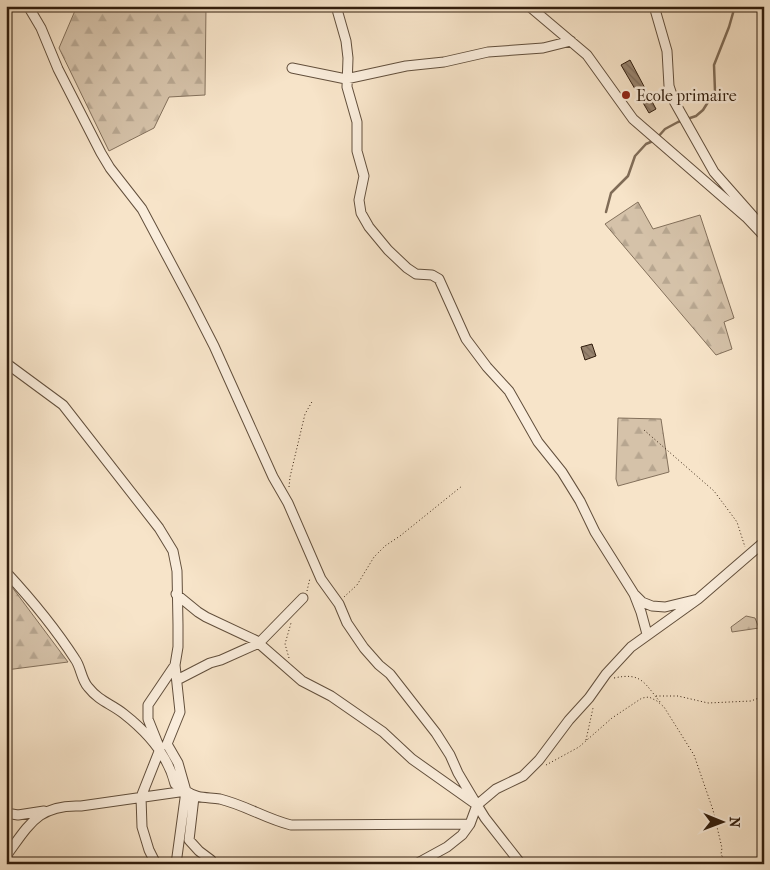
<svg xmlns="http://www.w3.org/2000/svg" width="770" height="870" viewBox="0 0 770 870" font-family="'IM FELL French Canon',serif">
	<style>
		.forest { fill: url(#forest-firs); stroke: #83705b }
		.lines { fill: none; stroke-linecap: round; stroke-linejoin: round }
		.stream { stroke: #806c57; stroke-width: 2.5 }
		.building { fill: url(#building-back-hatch); stroke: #311d0d }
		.minor-casing { stroke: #624f3c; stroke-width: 11 }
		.path { stroke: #311d0d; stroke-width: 1; stroke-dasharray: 1 2.5; stroke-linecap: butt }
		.minor { stroke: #faeddc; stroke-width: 9 }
		.poi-dot { fill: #8f2418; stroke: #faeddc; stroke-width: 2 }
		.labels { text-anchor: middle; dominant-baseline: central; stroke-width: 5; stroke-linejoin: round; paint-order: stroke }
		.poi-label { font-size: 16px; fill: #311d0d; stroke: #faeddc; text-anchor: start }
	</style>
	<defs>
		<pattern id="forest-firs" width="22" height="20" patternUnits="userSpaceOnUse" patternTransform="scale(1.25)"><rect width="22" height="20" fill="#d5c2a9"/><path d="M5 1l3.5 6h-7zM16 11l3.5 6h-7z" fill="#b7a690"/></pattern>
		<pattern id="building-back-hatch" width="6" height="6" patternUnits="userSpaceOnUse" patternTransform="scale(1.25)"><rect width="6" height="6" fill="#98846f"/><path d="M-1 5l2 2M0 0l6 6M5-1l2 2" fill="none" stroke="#7d6b5a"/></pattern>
	</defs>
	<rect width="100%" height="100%" fill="#f7e4c9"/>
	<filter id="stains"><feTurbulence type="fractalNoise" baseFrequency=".004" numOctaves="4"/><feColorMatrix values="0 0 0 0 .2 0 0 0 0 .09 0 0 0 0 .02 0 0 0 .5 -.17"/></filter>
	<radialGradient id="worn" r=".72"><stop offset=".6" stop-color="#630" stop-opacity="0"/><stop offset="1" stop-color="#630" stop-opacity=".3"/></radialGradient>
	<path class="forest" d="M77,6H206L205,95L169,97L154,128L109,151L59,48Z
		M638,202L653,229L700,215L734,318L724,322L732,349L716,355L605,224Z
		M618,418L661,419L669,472L618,486L616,479Z
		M6,579L68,662L6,670Z
		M746,616L755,618L759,628L732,632L731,627Z"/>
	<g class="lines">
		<path class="stream" d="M657,138L665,129L678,122L696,116L703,110L715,91L714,65L729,27L735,6
			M606,212L611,193L628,176L635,156L646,144L653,141"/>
	</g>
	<path class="building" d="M630,60L656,109L649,113L621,65Z
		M592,344L596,356L585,360L581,347Z"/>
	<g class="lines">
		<g class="minor-casing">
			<path id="minor" d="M28,6L41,28L58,69L101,153L110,168L142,209L191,301L214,346L273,477L288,503L321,579L339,604L347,623L364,648L379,665L390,674L436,733L450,755L458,773L477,805
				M336,6L346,41L348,58L347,87L357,122V151L364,176L359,200L361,213L369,227L388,250L407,268L416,274L432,275L439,279L466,339L487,367L509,391L538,442L562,472L580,501L595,532L634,594L641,612L647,634
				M529,6L587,55L633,119L746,217L764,236
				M654,6L667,51L669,86L674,101L714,172L759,223
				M292,68L346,79L406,66L444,62L488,52L543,48L571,41
				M6,363L63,405L159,528L173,551L177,571L178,625V647L175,665L148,705V719L160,749L141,797L142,827L149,850L156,864
				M6,572C31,599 55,628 75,659C81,667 81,679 88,687C100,702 110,703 124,714C147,732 168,755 175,784L186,791
				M176,594L198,612L206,617L255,640L302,681L331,696L383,732L412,759L477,805L485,818L521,864
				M635,595L642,602L652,606L665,607L698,599L764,542
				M175,665L180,712L167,744L178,763L186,791L176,864
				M177,680L210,663L221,660L259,643L303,598
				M194,797L189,840L199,851L211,860
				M6,813L18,815L44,811
				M6,856C29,825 38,804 81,806L186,791C197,799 207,797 220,799C245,805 266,819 291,825L470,824
				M416,864L447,847L462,835L470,824L477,805L496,789L523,776L539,760L569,720L589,698L606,674L631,647L698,599"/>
		</g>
		<path class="path" d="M644,430L714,491L737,522L745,547
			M289,487L290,477L305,414L313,400
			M307,591L310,578
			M344,597L357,585L374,557L385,546L400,536L462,486
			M289,658L285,644L291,623
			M614,678C642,672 644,683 661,703
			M656,696H678L708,703L751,701L764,696
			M586,740L593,708
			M546,765L579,747L612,718L642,698L649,697L657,701L664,707L694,755L713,810L722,848L721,854L726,864"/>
		<use href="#minor" class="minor"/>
	</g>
	<circle class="poi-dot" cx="626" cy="95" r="5"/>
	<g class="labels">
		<g class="poi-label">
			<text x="636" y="95">Ecole primaire</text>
		</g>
	</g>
	<rect width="770" height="870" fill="none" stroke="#f7e4c9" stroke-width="25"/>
	<rect x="8" y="8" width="755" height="855" fill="none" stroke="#311d0d" stroke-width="2.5"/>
	<rect x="12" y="12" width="745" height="845" fill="none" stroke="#311d0d"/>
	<g transform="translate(722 822) rotate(91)" stroke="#faeddc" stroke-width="4" paint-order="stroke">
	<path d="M0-4L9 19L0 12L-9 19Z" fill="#311d0d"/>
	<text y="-8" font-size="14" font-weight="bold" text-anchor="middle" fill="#311d0d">N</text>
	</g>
	<rect width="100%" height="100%" filter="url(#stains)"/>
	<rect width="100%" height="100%" fill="url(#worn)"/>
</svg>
